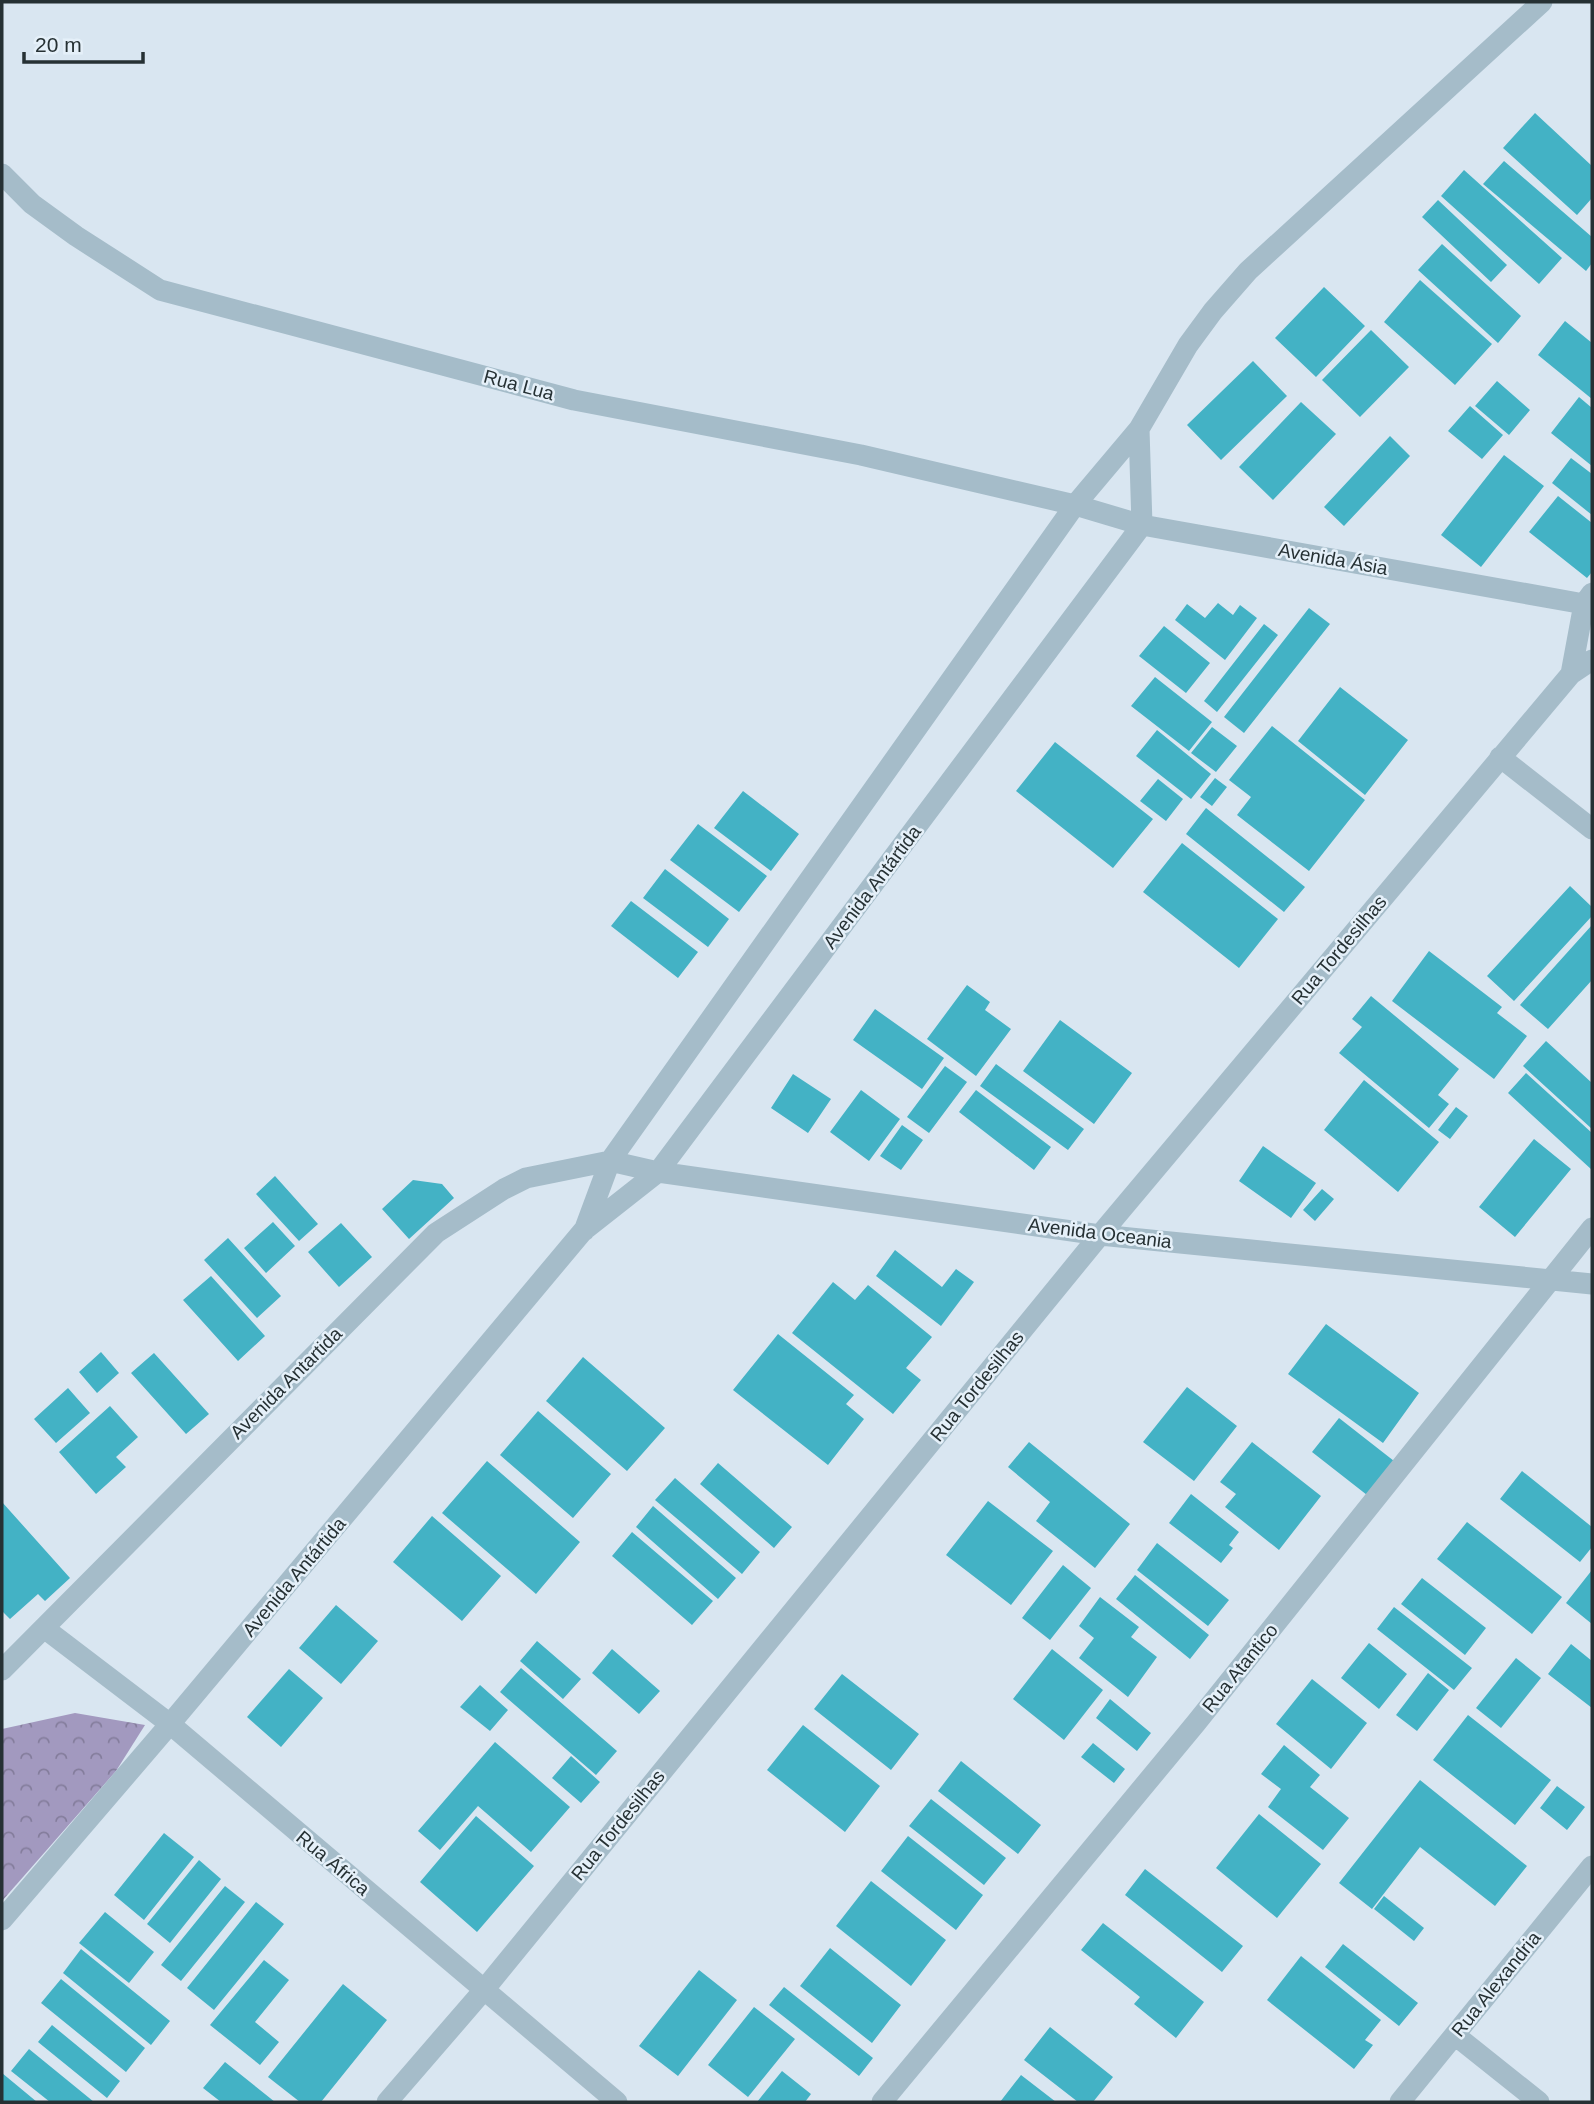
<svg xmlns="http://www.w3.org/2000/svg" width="1594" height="2104" viewBox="0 0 1594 2104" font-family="Arial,sans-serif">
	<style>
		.forest { fill: url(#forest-crowns) }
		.building { fill: #43b2c5 }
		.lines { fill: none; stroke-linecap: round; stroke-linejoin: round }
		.street { stroke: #a5bcc9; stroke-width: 21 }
		.labels { text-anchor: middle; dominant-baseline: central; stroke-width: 5; stroke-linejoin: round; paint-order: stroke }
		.street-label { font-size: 19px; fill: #263134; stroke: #e5f0f9 }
	</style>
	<defs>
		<pattern id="forest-crowns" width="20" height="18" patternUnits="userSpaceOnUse" patternTransform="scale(1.75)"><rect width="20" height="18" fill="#a299bf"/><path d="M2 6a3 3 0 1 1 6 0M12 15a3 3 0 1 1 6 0" fill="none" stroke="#847d9c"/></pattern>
	</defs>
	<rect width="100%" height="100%" fill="#d9e6f1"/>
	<path class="forest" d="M75,1713L145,1725L116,1771L2,1901V1729Z"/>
	<path class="building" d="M1535,113L1592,166V198L1577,215L1503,148Z
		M1504,161L1592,237V263L1586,271L1483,184Z
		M1464,170L1562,258L1539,284L1441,196Z
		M1438,200L1507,265L1491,282L1422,217Z
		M1442,244L1521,316L1498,343L1418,270Z
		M1420,280L1492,344L1455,385L1384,322Z
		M1324,287L1365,326L1316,377L1275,338Z
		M1565,321L1592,343V399L1538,355Z
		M1371,330L1409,367L1360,417L1322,380Z
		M1253,361L1287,396L1221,460L1187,425Z
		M1497,381L1530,410L1509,435L1475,406Z
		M1579,397L1592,408V466L1551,433Z
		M1301,402L1336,434L1273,500L1239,467Z
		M1470,406L1503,435L1482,459L1448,431Z
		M1390,436L1410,456L1344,526L1324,507Z
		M1504,455L1544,486L1481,567L1441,535Z
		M1571,458L1592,474V515L1552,483Z
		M1558,496L1592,523V572L1587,578L1529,532Z
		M1218,603L1233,615L1240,605L1257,618L1225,660L1175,620L1187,604L1205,618Z
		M1309,608L1330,624L1244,733L1224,717Z
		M1264,624L1278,635L1217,712L1204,701Z
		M1164,626L1210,663L1186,693L1139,656Z
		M1155,677L1212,722L1189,751L1131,706Z
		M1340,687L1408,740L1365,795L1298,741Z
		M1272,726L1365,800L1309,871L1237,815L1251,797L1229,780Z
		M1212,727L1237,746L1216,772L1191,753Z
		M1157,730L1211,774L1191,799L1136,756Z
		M1055,742L1153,819L1113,868L1016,791Z
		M1215,778L1227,787L1212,806L1200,797Z
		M1158,779L1183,799L1166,821L1140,801Z
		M743,791L799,834L771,871L714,828Z
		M1206,808L1305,887L1284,912L1186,834Z
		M698,824L767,876L739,912L670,860Z
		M1182,843L1278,919L1239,968L1143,892Z
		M665,869L729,919L708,947L643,898Z
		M1570,886L1592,907V916L1514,1001L1487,976Z
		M631,901L698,952L678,978L611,926Z
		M1592,925V980L1548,1029L1520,1005Z
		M1429,951L1502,1007L1497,1013L1527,1036L1494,1079L1392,1001Z
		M967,985L990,1002L985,1010L1011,1029L976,1076L927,1039Z
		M1371,996L1459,1069L1438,1095L1449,1104L1429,1128L1339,1053L1362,1027L1352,1019Z
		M875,1009L944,1058L922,1089L853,1040Z
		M1060,1020L1132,1073L1094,1124L1023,1071Z
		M1546,1041L1592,1083V1129L1523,1066Z
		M996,1064L1084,1129L1068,1150L980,1086Z
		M945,1066L967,1082L929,1133L907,1117Z
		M1526,1073L1592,1133V1170L1508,1093Z
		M793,1074L831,1099L808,1133L771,1108Z
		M1364,1080L1439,1142L1398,1192L1324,1130Z
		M861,1090L900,1119L869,1161L830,1132Z
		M976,1090L1051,1147L1034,1170L959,1112Z
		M1456,1107L1468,1116L1450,1139L1438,1130Z
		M902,1125L923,1140L901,1170L880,1156Z
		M1534,1139L1571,1169L1515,1237L1479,1207Z
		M1263,1146L1316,1183L1291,1218L1239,1181Z
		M275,1176L318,1224L299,1241L256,1194Z
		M413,1180L442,1184L454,1198L409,1239L382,1209Z
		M1322,1189L1334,1199L1315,1221L1303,1210Z
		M273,1222L295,1246L266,1273L244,1248Z
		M341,1223L372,1257L339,1287L308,1252Z
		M228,1238L281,1296L257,1318L204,1260Z
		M895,1250L942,1287L956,1269L974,1282L941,1326L876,1276Z
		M211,1276L265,1336L238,1361L183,1300Z
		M833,1282L855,1300L868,1285L932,1337L906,1368L921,1380L893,1414L792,1333Z
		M1326,1324L1419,1393L1383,1443L1288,1374Z
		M778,1334L854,1395L846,1404L864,1419L828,1465L733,1390Z
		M101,1352L119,1373L97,1393L79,1372Z
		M154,1353L209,1414L186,1434L131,1373Z
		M583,1357L665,1428L627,1471L546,1401Z
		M1187,1387L1237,1426L1194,1481L1143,1442Z
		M68,1388L90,1413L56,1443L34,1419Z
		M110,1406L138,1437L116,1457L126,1467L96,1494L59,1452Z
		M538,1411L611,1474L573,1518L500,1455Z
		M1339,1418L1394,1461L1367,1495L1312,1452Z
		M1029,1442L1130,1524L1095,1568L1036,1521L1050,1502L1008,1467Z
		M1252,1442L1321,1496L1279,1550L1225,1507L1236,1494L1220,1482Z
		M487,1461L580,1542L536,1594L442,1513Z
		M718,1463L792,1527L774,1548L700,1484Z
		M1522,1471L1592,1527V1547L1580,1562L1500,1499Z
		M675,1478L760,1552L742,1574L655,1500Z
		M1191,1494L1239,1532L1229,1545L1233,1548L1221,1563L1169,1523Z
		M988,1501L1053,1551L1011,1605L946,1555Z
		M2,1502L70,1578L45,1601L38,1594L10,1619L3,1612L2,1613Z
		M653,1506L736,1578L718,1599L636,1527Z
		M432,1516L501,1576L462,1621L393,1562Z
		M1467,1522L1562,1597L1532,1634L1437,1559Z
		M632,1532L713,1601L692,1625L612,1556Z
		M1157,1543L1229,1600L1208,1626L1137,1570Z
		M1063,1565L1091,1588L1050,1640L1022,1618Z
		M1592,1570V1624L1566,1603Z
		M1135,1575L1209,1635L1190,1659L1116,1599Z
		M1422,1578L1486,1628L1465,1655L1401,1604Z
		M1100,1597L1139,1627L1131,1637L1157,1657L1128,1697L1079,1658L1094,1638L1079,1626Z
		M336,1605L378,1641L341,1684L299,1648Z
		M1394,1607L1472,1668L1454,1690L1377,1629Z
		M537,1641L581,1679L563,1699L520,1661Z
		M1369,1643L1407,1674L1379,1709L1341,1678Z
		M1571,1644L1592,1661V1708L1548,1674Z
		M612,1649L660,1691L639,1714L592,1673Z
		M1052,1649L1103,1690L1064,1740L1013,1699Z
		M1516,1658L1541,1678L1501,1728L1476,1708Z
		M521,1668L617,1751L596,1775L500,1692Z
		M289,1669L323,1698L281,1747L247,1717Z
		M1428,1673L1449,1690L1417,1731L1396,1715Z
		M842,1674L919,1734L891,1770L814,1709Z
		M1312,1679L1367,1723L1331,1769L1276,1724Z
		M480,1685L508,1710L490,1731L460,1707Z
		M1110,1699L1151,1733L1137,1751L1096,1718Z
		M1468,1715L1551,1780L1515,1825L1433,1760Z
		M803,1725L880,1786L845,1832L767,1770Z
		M495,1742L570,1807L531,1852L478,1806L440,1850L418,1831Z
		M1093,1743L1125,1769L1114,1783L1081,1757Z
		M1284,1745L1320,1775L1310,1787L1349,1818L1323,1850L1268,1807L1281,1789L1261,1774Z
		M571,1756L600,1782L581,1803L552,1778Z
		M961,1761L1041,1825L1018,1854L938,1791Z
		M1420,1780L1527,1866L1495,1906L1420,1847L1372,1909L1339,1883Z
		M1557,1786L1585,1807L1567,1830L1540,1808Z
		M931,1799L1006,1858L984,1885L909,1826Z
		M1259,1814L1321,1864L1277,1918L1216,1868Z
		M476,1816L534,1866L477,1932L420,1882Z
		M164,1833L194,1857L144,1920L114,1895Z
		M908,1836L983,1895L956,1930L881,1871Z
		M199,1860L221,1879L170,1943L147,1924Z
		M1145,1869L1243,1946L1222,1972L1125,1895Z
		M871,1881L946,1940L911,1986L836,1926Z
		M225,1886L245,1902L181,1981L161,1965Z
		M1384,1896L1424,1928L1414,1941L1374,1909Z
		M256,1902L284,1924L214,2010L187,1988Z
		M105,1912L154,1952L129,1983L79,1943Z
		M1103,1923L1204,2002L1176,2038L1134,2004L1140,1997L1081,1950Z
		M1343,1944L1418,2003L1399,2026L1325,1967Z
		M830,1948L901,2005L872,2043L800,1986Z
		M81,1949L170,2021L151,2045L63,1973Z
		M1301,1956L1381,2020L1365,2040L1373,2045L1354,2069L1267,2000Z
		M264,1960L289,1980L255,2022L279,2042L260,2065L210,2025Z
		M699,1970L737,2000L678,2076L639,2046Z
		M61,1979L145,2048L126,2072L41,2003Z
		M343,1984L387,2020L321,2102H300L268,2077Z
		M784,1987L873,2058L859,2076L769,2005Z
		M754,2007L795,2039L748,2097L708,2065Z
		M52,2025L120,2081L107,2098L38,2042Z
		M1050,2027L1113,2077L1093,2102H1078L1024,2060Z
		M29,2049L94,2102H50L11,2071Z
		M225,2062L275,2102H221L203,2088Z
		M782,2071L811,2094L805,2102H757Z
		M2,2073L37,2102H2Z
		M1021,2075L1056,2102H1000Z"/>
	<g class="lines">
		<path class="street" d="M2,174L32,204L76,236L160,290L574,400L861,455L1075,505L1142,525L1584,604L1592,607
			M1571,674L1584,604L1592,593
			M1500,757L1592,829
			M584,1231L610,1161L1075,505L1139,429L1188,345L1213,311L1248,271L1542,2
			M44,1628L170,1724L617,2102
			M2,1670L436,1233L504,1189L526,1178L610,1161L658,1172L1100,1235L1592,1284
			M2,1920L170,1724L583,1231L658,1172L1142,525L1139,429
			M1455,2035L1539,2102
			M387,2102L483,1991L1100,1235L1571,674L1592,660
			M882,2102L1196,1723L1592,1228
			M1400,2102L1592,1866"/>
	</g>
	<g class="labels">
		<g class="street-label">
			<text transform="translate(519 385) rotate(15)">Rua Lua</text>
			<text transform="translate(1333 559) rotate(10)">Avenida Ásia</text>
			<text transform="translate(872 887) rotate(-53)">Avenida Antártida</text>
			<text transform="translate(1339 950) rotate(-50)">Rua Tordesilhas</text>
			<text transform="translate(1100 1233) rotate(7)">Avenida Oceania</text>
			<text transform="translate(286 1383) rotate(-45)">Avenida Antartida</text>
			<text transform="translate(977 1386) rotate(-51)">Rua Tordesilhas</text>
			<text transform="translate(294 1577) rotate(-50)">Avenida Antártida</text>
			<text transform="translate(1240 1668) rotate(-51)">Rua Atantico</text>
			<text transform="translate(618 1825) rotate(-51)">Rua Tordesilhas</text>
			<text transform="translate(333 1863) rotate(40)">Rua África</text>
			<text transform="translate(1496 1984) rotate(-51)">Rua Alexandria</text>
		</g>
	</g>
	<rect width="1594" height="2104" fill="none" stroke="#263134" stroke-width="7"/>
	<path d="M24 52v10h119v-10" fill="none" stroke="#263134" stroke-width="3.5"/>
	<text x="35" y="52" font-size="21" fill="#263134" stroke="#e5f0f9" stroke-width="5" paint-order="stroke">20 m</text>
</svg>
